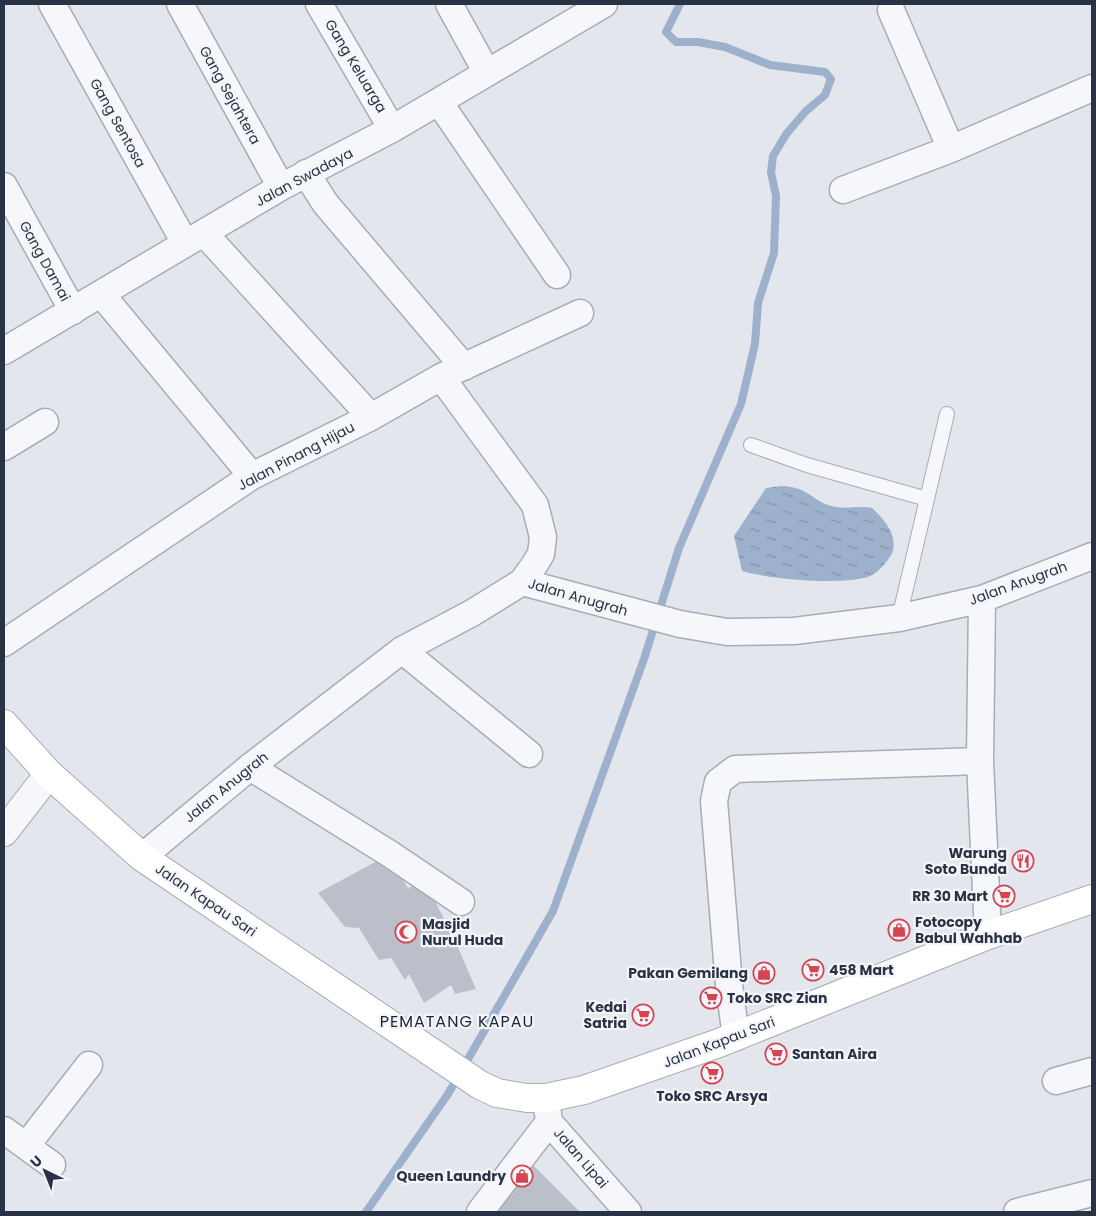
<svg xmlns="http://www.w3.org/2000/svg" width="1096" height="1216" viewBox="0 0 1096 1216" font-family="Poppins,sans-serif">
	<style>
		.water { fill: url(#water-ripples) }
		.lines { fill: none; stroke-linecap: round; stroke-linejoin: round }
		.stream { stroke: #9db1cd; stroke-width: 8 }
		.building { fill: #babfca }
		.service-casing { stroke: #a8acb7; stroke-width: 16 }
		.minor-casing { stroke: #a8acb7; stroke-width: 29 }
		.tertiary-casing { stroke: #a8acb7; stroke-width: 30 }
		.secondary-casing { stroke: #a8acb7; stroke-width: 30 }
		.service { stroke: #f6f7fa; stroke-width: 14 }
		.minor { stroke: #f6f7fa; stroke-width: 26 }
		.tertiary { stroke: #f6f7fa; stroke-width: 28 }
		.secondary { stroke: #fff; stroke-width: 28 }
		.labels { text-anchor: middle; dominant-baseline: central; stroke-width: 4.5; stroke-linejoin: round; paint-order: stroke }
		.street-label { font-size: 14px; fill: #2a3245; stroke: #f3f5f9 }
		.poi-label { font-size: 14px; font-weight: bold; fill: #2a3245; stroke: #f3f5f9; text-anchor: end }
		.quarter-label { font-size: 16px; letter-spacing: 1px; fill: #1c2336; stroke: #f3f5f9 }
	</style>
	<defs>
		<pattern id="water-ripples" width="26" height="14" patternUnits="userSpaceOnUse" patternTransform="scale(1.25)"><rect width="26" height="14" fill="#9db1cd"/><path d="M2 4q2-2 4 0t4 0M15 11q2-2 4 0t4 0" fill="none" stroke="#8091a8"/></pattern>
	</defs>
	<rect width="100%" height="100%" fill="#e3e6ec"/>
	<path class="water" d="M781,486C810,487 811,501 832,506C845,510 859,505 872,508C884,519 897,534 893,551C890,559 878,573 870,576C846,586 768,579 742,571L734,536L766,488Z"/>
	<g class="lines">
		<path class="stream" d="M366,1212L448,1094L553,911L644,659L679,548L741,404L755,344L758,303L774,253L776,196L771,172L773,156L787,133L806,111L825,95L831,79L825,72L770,65L725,47L698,42H676L666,32L680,4"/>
	</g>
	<path class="building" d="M388,855L408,888L425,882L453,936L476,989L455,994L451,985L424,1003L409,974L405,980L391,958L379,960L359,928L345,927L318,893Z
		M528,1160L580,1212H491Z"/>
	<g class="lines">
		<g class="service-casing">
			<path id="service" d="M751,445L807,465L927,499
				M899,618L947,414"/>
		</g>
		<g class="minor-casing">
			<path id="minor" d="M52,4L185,243
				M180,4L281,187
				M319,4L392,129
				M449,4L487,73
				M891,10L951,149
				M439,102L557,275
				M306,173L325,203L464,367
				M4,186L73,311
				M843,190L951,149L1092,88
				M204,233L371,417
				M102,295L252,476
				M4,351L281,187L392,129L604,4
				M4,447L45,422
				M522,582L680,624L727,632L794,631L899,618L982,599L1092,556
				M982,599L980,761L988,935
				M4,643L252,476L371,417L441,377L580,313
				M402,650L529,754
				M250,767L390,854L461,902
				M142,857L250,767L402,650L472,613L522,582L533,567L541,554L543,537L535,505L441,377
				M736,1037L729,985L714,801L718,782L735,769L980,761
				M1056,1081L1092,1071
				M546,1098L549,1122L628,1212
				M4,1130L52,1165
				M26,1146L89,1065
				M480,1212L549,1122
				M1017,1212L1092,1193"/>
		</g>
		<g class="tertiary-casing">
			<path id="tertiary" d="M4,832L49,774"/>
		</g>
		<g class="secondary-casing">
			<path id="secondary" d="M4,724L49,774L142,857L480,1085L497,1093L527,1098H546L584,1090L719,1043L988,935L1092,899"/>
		</g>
		<use href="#service" class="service"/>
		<use href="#minor" class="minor"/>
		<use href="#tertiary" class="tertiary"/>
		<use href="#secondary" class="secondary"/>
	</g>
	<defs>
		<g id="restaurant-ring" transform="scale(1.125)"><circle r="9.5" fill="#f3f5f9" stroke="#d54451" stroke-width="1.5"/><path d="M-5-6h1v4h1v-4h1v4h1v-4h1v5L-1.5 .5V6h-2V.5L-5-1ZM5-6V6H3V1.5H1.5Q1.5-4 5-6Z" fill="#d54451"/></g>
		<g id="supermarket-ring" transform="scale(1.125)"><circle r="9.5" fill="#f3f5f9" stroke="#d54451" stroke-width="1.5"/><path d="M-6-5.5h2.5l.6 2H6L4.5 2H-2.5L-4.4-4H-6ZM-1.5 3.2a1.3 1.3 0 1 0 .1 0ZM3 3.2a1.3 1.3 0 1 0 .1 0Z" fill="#d54451"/></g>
		<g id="shop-ring" transform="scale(1.125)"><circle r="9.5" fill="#f3f5f9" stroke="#d54451" stroke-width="1.5"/><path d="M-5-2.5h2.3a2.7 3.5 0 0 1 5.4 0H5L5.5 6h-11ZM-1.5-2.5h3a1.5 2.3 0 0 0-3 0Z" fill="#d54451"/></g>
		<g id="mosque-ring" transform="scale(1.125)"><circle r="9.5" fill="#f3f5f9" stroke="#d54451" stroke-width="1.5"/><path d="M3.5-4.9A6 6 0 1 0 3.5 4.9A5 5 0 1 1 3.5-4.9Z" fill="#d54451"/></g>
	</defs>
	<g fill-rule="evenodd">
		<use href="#restaurant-ring" x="1023" y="861"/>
		<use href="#supermarket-ring" x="1004" y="896"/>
		<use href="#shop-ring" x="899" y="930"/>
		<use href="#mosque-ring" x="406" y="932"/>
		<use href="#supermarket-ring" x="813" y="970"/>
		<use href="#shop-ring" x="764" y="973"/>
		<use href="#supermarket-ring" x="711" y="998"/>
		<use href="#supermarket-ring" x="643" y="1015"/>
		<use href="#supermarket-ring" x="776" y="1054"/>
		<use href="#supermarket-ring" x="712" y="1073"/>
		<use href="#shop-ring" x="522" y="1176"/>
	</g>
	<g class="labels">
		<g class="street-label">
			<text transform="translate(356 66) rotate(59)">Gang Keluarga</text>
			<text transform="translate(230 95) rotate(61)">Gang Sejahtera</text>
			<text transform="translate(118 123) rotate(61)">Gang Sentosa</text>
			<text transform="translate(304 177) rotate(-28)">Jalan Swadaya</text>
			<text transform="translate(45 261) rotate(61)">Gang Damai</text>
			<text transform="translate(296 456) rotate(-28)">Jalan Pinang Hijau</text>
			<text transform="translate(1018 583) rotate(-20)">Jalan Anugrah</text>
			<text transform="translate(578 597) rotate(16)">Jalan Anugrah</text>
			<text transform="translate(226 787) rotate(-39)">Jalan Anugrah</text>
			<text transform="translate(206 900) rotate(34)">Jalan Kapau Sari</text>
			<text transform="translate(719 1042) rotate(-21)">Jalan Kapau Sari</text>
			<text transform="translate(581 1158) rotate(49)">Jalan Lipai</text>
		</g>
		<g class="poi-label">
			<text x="1007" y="853">Warung<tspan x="1007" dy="16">Soto Bunda</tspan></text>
			<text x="988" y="896">RR 30 Mart</text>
			<text x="915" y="922" text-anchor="start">Fotocopy<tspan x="915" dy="16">Babul Wahhab</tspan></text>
			<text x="422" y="924" text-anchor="start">Masjid<tspan x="422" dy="16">Nurul Huda</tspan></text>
			<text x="829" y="970" text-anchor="start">458 Mart</text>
			<text x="748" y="973">Pakan Gemilang</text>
			<text x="727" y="998" text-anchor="start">Toko SRC Zian</text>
			<text x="627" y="1007">Kedai<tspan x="627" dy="16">Satria</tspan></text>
			<text x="792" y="1054" text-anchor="start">Santan Aira</text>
			<text x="712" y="1096" text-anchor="middle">Toko SRC Arsya</text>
			<text x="506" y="1176">Queen Laundry</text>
		</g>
		<g class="quarter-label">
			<text x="457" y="1021">PEMATANG KAPAU</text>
		</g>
	</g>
	<rect width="1096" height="1216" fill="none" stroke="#2a3245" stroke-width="10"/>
	<g transform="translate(45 1171) rotate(317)" stroke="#f3f5f9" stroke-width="4" paint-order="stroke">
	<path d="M0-4L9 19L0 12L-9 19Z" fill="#2a3245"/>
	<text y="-8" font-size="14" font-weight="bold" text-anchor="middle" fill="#2a3245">U</text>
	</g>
</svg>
